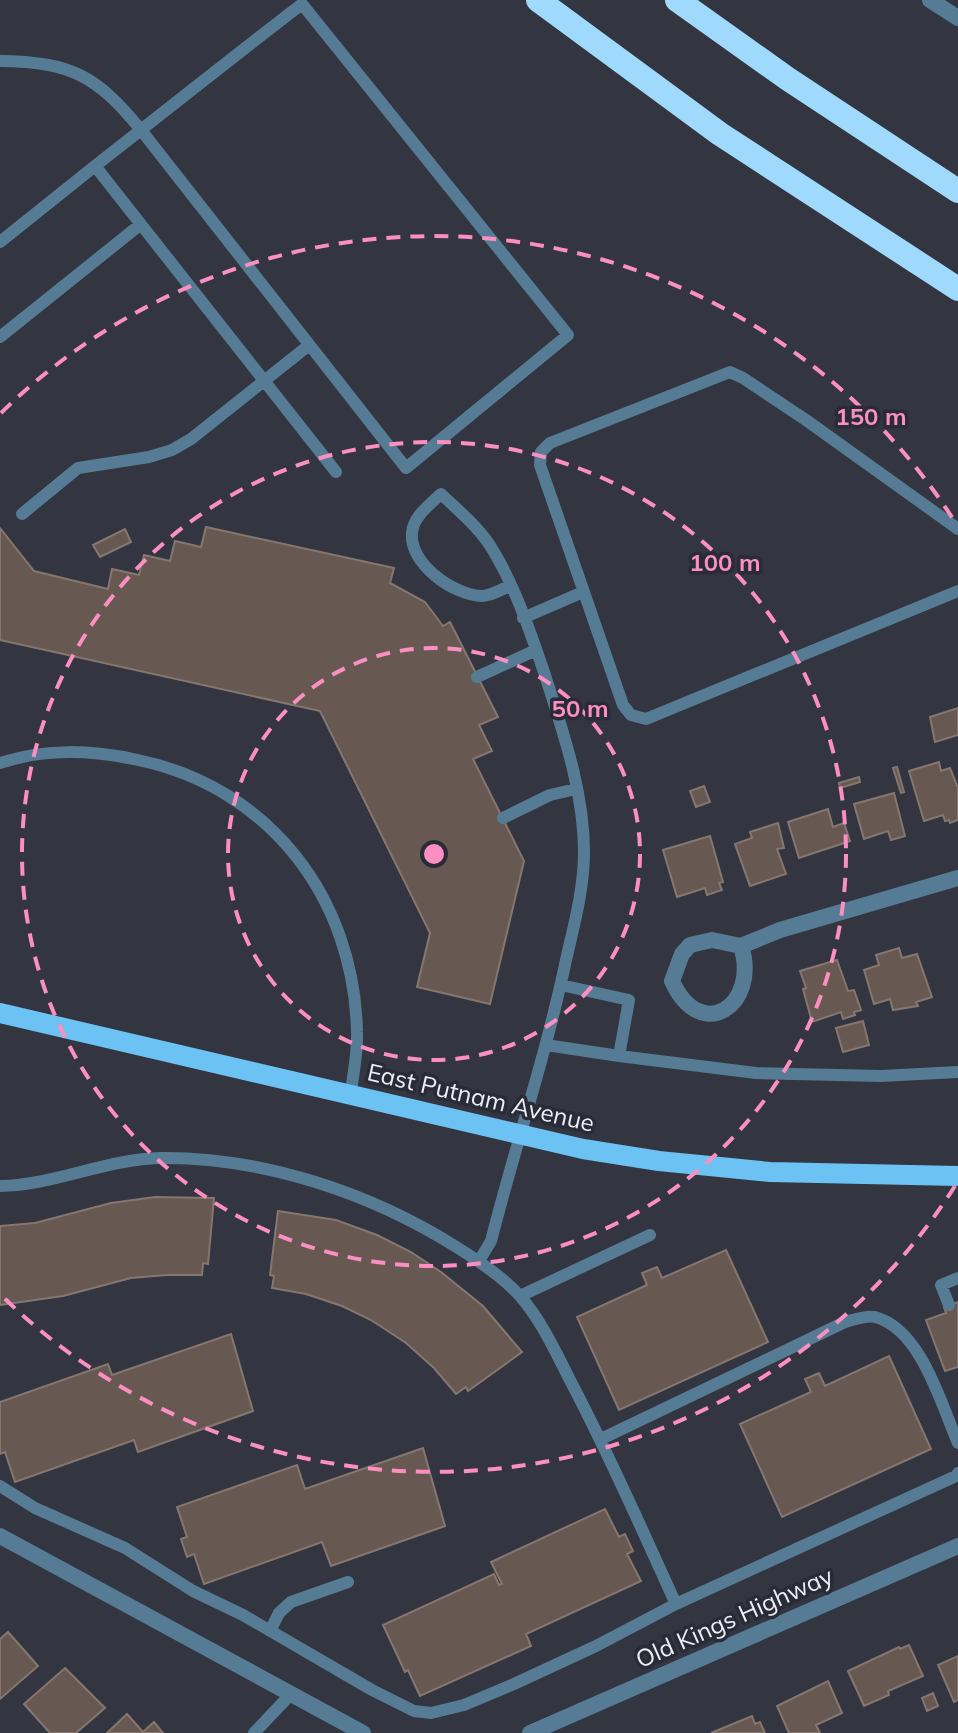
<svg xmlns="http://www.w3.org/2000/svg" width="958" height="1733" viewBox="0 0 958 1733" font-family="Mulish,sans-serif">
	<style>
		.building { fill: #675952; stroke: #857770; stroke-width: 2 }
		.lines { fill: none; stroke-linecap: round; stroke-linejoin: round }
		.lane { stroke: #557c94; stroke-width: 12 }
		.street { stroke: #557c94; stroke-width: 16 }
		.primary { stroke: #6cc2f2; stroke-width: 20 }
		.highway { stroke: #9fd9fb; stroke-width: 24 }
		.ring { fill: none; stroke: #fc8fc1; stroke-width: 4; stroke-dasharray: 14 10 }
		.labels { text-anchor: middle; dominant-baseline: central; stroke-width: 7; stroke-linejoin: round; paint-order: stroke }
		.street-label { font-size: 24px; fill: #edeff7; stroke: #292b36 }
		.centre { fill: #fc8fc1; stroke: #292b36; stroke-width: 4 }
		.ring-label { font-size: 24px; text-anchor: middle; font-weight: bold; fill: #fc8fc1; stroke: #292b36; stroke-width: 7; stroke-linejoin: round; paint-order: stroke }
	</style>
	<rect width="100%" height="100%" fill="#333540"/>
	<path class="building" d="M206,527L394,568L390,583L425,602L443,626L450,622L498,717L479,725L492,751L473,759L524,861L490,1004L417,987L430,933L320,711L0,640V528L34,571L108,589L112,569L139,575L144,555L170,561L175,541L201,547Z
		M125,529L131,542L100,557L93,545Z
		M958,708V735L935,742L930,717Z
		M939,762L941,771L950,768L958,788V820L950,823L949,820L945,821L943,815L924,821L909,771Z
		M897,767L904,792L901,793L893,768Z
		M859,777L860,782L840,788L839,783Z
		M704,786L710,802L696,807L690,791Z
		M894,793L905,836L891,840L888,831L864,839L854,804Z
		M828,809L833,827L844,823L850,841L799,858L788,822Z
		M778,823L784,848L777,849L786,874L750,886L735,844L752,838L750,832Z
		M710,836L723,882L719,883L722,890L707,895L705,888L677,897L663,850Z
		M899,948L902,958L917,954L932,997L916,1002L918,1006L893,1010L890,999L874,1004L864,970L879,965L876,955Z
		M837,960L848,991L854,990L861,1010L854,1012L855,1015L843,1019L841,1012L812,1022L803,989L806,988L800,971Z
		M863,1021L869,1045L843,1052L836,1028Z
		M155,1197L214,1198L208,1264L203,1263L202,1275H167L131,1278L63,1296L0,1305V1226L35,1223L111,1203Z
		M278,1211L336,1220L377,1235L411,1252L441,1272L483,1306L522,1352L468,1391L466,1387L456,1394L434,1368L406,1343L371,1320L342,1306L306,1294L272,1288L274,1276L270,1275Z
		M726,1250L768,1342L619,1410L577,1317L647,1285L642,1273L657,1267L662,1278Z
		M958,1302V1367L945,1371L926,1320L946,1313L944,1307Z
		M231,1334L253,1411L138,1452L134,1440L15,1482L5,1452L0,1454V1402L108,1364L112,1375Z
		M889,1356L931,1449L782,1517L740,1424L811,1392L805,1379L819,1373L825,1386Z
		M423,1448L445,1526L331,1566L322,1542L204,1584L194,1554L187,1557L181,1539L187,1537L177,1507L297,1465L305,1489Z
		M605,1509L619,1537L625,1534L633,1551L627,1554L641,1581L526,1634L531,1646L420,1696L408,1670L405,1672L383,1625L494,1574L499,1585L502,1584L491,1562Z
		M8,1632L38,1666L0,1699V1639Z
		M909,1645L923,1676L888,1691L889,1695L864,1706L848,1671L899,1647L900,1649Z
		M958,1656V1700L954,1702L938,1665Z
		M65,1668L105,1708L76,1733H50L24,1704Z
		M828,1681L842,1713L816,1725L820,1733H789L777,1706Z
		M933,1693L938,1706L927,1711L922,1698Z
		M127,1714L143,1732L154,1722L163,1733H107Z
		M752,1716L755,1724L760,1722L765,1733H711Z"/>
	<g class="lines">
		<path class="lane" d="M0,61C71,62 96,75 141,130L406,468L568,335L302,4C233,57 164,112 95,166
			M0,242L95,166L336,472
			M0,337L141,224
			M22,514L78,468L149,457L172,450L191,439L308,346
			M958,529L806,420L743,378L730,372L550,443L541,452L540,465L623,705L631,715L646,719L958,591
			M523,618L583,592
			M477,677L536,650
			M0,763C46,748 91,750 138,760C271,788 354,899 357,1032C358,1052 353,1073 351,1093
			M503,818L550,795L576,789
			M546,1045L619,1056L629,1000L561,985
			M619,1056L756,1073L881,1076L958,1072
			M0,1186C55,1185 106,1159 161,1158C264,1157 371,1193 458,1248C479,1261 503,1277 520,1296C542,1321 557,1355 572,1384C610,1456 642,1530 676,1604
			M479,1261L491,1241C515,1147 546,1055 566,960C574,925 584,889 584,852C584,792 563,732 545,675C531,634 516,589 494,552C481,529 460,512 441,494C430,504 413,517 412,533C409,564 454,595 481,596C491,596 501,590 511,585
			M520,1296L650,1235
			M949,1305L941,1285L958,1278
			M601,1439L845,1322C853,1320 867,1315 875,1317C921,1329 941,1404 958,1443
			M0,1486L35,1508L125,1548L193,1591L243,1615L372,1690L414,1711L431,1713L464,1705L514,1684L596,1646L676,1604L956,1476L958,1473
			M270,1631L279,1613L291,1602L348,1582
			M254,1733L291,1694"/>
		<path class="street" d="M930,0L958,18
			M741,946C760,1005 701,1045 672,981L682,954L690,945L712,940L741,946L780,930L958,878
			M0,1536L363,1733
			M530,1733L958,1546"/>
		<path class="primary" d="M0,1013L583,1149L659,1161L770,1172L958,1176"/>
		<path class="highway" d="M538,0L720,134L958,289
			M677,0L788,79L958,191"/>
	</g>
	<g class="ring">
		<circle cx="434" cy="854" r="206"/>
		<circle cx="434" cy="854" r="412"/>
		<path d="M955 1186A618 618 0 0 1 1 1295M1 413A618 618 0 0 1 955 522"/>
	</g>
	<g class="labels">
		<g class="street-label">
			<text transform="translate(481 1097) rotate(13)">East Putnam Avenue</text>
			<text transform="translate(734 1617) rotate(-24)">Old Kings Highway</text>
		</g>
	</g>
	<circle cx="434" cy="854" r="12" class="centre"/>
	<g class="ring-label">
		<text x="871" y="425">150 m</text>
		<text x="725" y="571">100 m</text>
		<text x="580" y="717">50 m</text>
	</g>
</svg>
